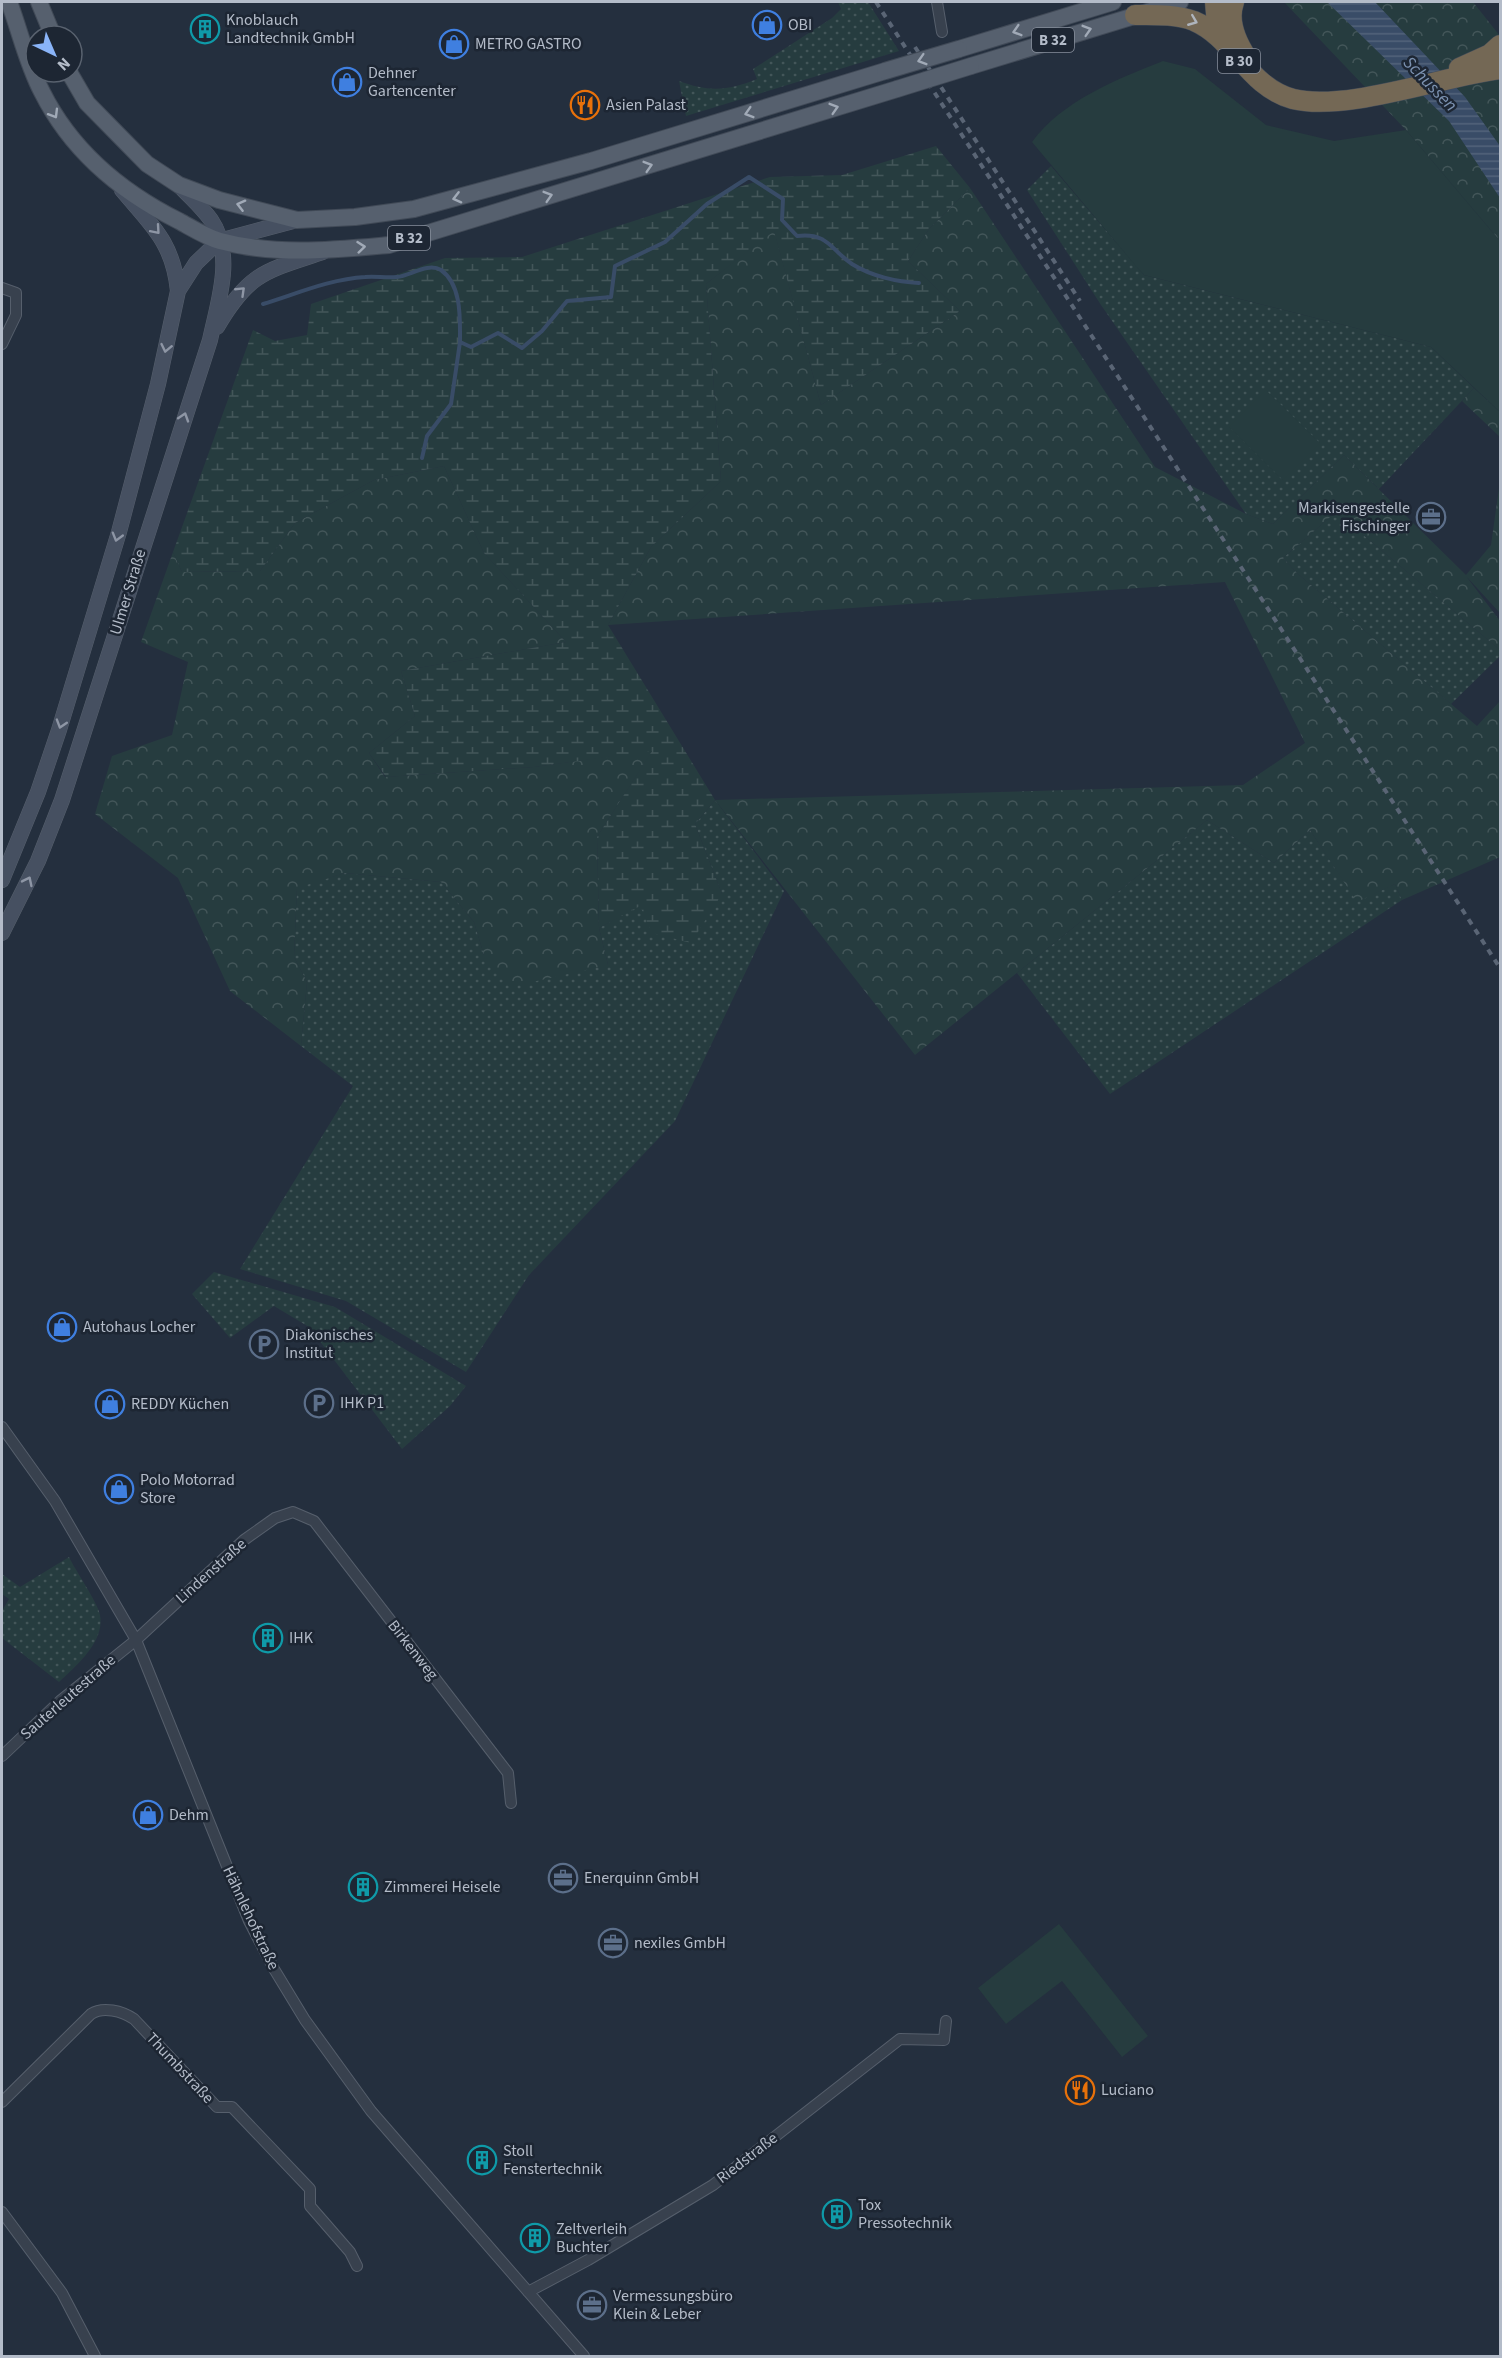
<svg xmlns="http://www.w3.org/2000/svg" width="1502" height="2358" viewBox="0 0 1502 2358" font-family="'Source Sans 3',sans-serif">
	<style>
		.grass { fill: url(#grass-dots) }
		.forest { fill: url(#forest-crowns) }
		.wetland { fill: url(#wetland-marsh) }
		.green { fill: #263c3f }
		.water { fill: url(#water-rules) }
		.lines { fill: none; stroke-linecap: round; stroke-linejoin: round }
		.stream { stroke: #394c67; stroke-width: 4 }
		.street-casing { stroke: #565f6c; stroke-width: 12 }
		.secondary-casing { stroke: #565f6c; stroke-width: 16 }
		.primary-casing { stroke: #414a57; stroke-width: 18 }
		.highway-casing { stroke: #434c59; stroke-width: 21 }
		.street { stroke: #38414e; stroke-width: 10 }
		.secondary { stroke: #465061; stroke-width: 15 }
		.primary { stroke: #56606e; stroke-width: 16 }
		.highway { stroke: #746855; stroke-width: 20 }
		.rail { stroke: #5a6575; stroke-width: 4; stroke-dasharray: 6 6; stroke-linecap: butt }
		.primary-bridge-casing { stroke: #414a57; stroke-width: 18; stroke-linecap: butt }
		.primary-bridge { stroke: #56606e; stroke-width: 16 }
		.oneway { stroke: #aeb4bd }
		.oneway2 { stroke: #a1aab7 }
		.oneway3 { stroke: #8e96a5 }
		.labels { text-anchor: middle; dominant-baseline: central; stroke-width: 5; stroke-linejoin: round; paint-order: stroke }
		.shield { fill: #1d2633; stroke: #878f9c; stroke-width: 1.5 }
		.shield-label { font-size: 15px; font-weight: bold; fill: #b4bcc9 }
		.poi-label { font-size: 16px; fill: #b4bcc9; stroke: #1d2633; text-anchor: start }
		.street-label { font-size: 16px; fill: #b4bcc9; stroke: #1d2633 }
		.water-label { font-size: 18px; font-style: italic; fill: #7c92b1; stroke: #1d2633 }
	</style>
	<defs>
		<pattern id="grass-dots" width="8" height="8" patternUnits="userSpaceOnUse" patternTransform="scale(1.5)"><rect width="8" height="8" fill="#263c3f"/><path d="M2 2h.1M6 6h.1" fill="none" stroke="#435659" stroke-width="1.8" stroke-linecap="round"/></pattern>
		<pattern id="forest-crowns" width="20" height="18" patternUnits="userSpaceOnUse" patternTransform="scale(1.5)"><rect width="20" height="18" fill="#263c3f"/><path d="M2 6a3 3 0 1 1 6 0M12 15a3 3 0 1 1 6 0" fill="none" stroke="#435659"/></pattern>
		<pattern id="wetland-marsh" width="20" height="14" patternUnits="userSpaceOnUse" patternTransform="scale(1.5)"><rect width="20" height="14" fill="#263c3f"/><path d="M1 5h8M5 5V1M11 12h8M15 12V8" fill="none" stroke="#435659"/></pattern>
		<pattern id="water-rules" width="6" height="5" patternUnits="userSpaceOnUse" patternTransform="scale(1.5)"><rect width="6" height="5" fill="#394c67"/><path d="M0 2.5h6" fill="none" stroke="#53647b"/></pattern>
	</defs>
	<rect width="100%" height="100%" fill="#242f3e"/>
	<path class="grass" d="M838,2H868L899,51L686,116L679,81C708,92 728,91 757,79L753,69L832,18L841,9Z
		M1051,166L1144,275L1431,347L1474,388L1379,489L1344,455L1273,524L1246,514L1101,305L1027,190Z
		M1336,512L1500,650V656L1451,704L1298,574L1283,558Z
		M715,800L784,891L675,1121L529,1275L466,1372L346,1301L240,1269L353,1086L301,1046L307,982L294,957L297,887L345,873L441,882L474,922L484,955L608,965L599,928L640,905L722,894L695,824Z
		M1207,820L1274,863L1310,830L1357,901L1395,884L1402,900L1110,1094L1017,973Z
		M214,1272L335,1307L466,1386L450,1406L402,1449L309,1327L274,1306L230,1338L192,1294Z
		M69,1557C75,1570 98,1603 100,1615C105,1642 76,1666 59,1682L2,1638V1611L9,1599L2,1594V1574L20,1587Z"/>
	<path class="forest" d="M1284,2H1473L1500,36V241L1406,130Z
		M970,188L1155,467L1246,514L1273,524L1344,455L1466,575L1491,545L1500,481V613L1466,576L1500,621V650L1336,512L1283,558L1298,574L1477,726L1500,701V857L1402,900L1395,884L1357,902L1310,830L1274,863L1207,820L915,1055L715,800L1243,785L1305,743L1225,582L608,625L651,547L721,481L706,284L774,230L821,405L960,311L908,261L929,229Z
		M1474,388L1500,412V437L1462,401Z
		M444,466L484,553L566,642L401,671L415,716L369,753L385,777L534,767L653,750L597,837L599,928L608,965L510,987L484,955L474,922L441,882L345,873L297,888L294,957L307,982L301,1046L230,991L178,878L95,814L112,756L172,735L188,662L141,642L173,552L182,572L260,571L295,523L374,480Z"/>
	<path class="wetland" d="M936,146L970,188L929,229L908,261L960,311L821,405L774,231L706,284L721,481L651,547L608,625L715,800L695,824L722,894L691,943L652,933L640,906L599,928L597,837L652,751L534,767L386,777L369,753L415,716L401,671L566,642L484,553L444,466L374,480L295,523L260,571L182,572L173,552L253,330L275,341L307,335L311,304L445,258L522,257L770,177L842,175Z"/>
	<path class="green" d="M1163,61L1195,69L1266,125L1334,141L1406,130L1500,241V412L1431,347L1144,275L1135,265L1032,142C1062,101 1117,79 1163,61Z
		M1266,390L1320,443L1283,480L1229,427Z
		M1059,1924L1148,2036L1122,2057L1062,1981L1006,2024L978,1988Z"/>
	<path class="water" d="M1327,2H1375L1465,97L1500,146V198L1449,121Z"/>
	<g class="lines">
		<path class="stream" d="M263,304C296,294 330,279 365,277C375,276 386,278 397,277C410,276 428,262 441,270C462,285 460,319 460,342L471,347L498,333L522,348L542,331L567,301L611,297L615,266L665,242L707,204L749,177L783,199L782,220L797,236C828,232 831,250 852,264C871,276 897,282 919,283
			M422,458L427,436L451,404L460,342"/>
		<g class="street-casing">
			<path id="street" d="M937,2L942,32
				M2,288L16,293V315L2,344
				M2,1427L55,1501L136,1640L249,1921L274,1969L305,2020L371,2111L584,2356
				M2,1756L60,1701L136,1640L244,1540L275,1518L293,1512L314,1521L508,1773L511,1803
				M2,2102L91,2014C103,2006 122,2011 134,2019L217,2107H232L310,2189V2206L350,2252L357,2266
				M2,2212L62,2293L95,2356
				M528,2292L588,2260L713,2185L900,2039L944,2040L946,2021"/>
		</g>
		<g class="secondary-casing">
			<path id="secondary" d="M122,190C152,226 173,242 178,291
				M217,327C249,272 266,271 323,252
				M2,880L38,792L59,730L119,532L158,384L178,291L196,263L219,241L297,220
				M2,933L38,861L62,800L210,340C218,302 235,255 211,220C202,207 189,196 179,185"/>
		</g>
		<g class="primary-casing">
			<path id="primary" d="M9,2C20,31 27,64 42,92C71,150 121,192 179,221C192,228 206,237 220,241C276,256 333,250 389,245L897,89
				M39,2L53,36
				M959,49L1113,2
				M971,66L1180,2
				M69,72L87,103L147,164L179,185L219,200L297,220L355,217L414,209L591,161L885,71"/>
		</g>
		<g class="highway-casing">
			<path id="highway" d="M1215,2L1218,36
				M1234,2C1227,21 1236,41 1247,58
				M1135,15C1154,15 1176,14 1194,21C1234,38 1248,87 1293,99C1346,112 1444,76 1500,69
				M1459,68L1490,54L1500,45"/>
		</g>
		<use href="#street" class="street"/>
		<use href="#secondary" class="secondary"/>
		<use href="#primary" class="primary"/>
		<use href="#highway" class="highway"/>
		<path class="rail" d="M876,2L1500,968
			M915,47L1080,301"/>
		<g class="primary-bridge-casing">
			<path id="primary-bridge" d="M885,71L959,49
				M897,89L971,66"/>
		</g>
		<use href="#primary-bridge" class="primary-bridge"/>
	</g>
	<defs><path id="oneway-chevron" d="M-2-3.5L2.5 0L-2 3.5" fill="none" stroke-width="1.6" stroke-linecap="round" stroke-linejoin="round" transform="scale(1.5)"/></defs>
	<use class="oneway" href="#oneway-chevron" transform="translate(1193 21) rotate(22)"/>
	<g class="oneway2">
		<use href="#oneway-chevron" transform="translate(1087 30) rotate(-17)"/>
		<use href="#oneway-chevron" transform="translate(1017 31) rotate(163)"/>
		<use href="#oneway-chevron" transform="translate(922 60) rotate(163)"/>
		<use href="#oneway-chevron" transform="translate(834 108) rotate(-17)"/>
		<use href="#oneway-chevron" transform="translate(749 113) rotate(163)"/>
		<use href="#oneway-chevron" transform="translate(54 114) rotate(59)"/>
		<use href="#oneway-chevron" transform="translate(648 166) rotate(-17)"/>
		<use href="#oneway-chevron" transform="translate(548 196) rotate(-17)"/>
		<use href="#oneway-chevron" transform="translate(457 198) rotate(166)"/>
		<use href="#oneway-chevron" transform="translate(241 205) rotate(-166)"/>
		<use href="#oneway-chevron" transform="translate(361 247) rotate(-6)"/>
	</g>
	<g class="oneway3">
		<use href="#oneway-chevron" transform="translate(156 230) rotate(49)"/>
		<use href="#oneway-chevron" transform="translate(241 291) rotate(-44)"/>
		<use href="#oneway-chevron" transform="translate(166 348) rotate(102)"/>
		<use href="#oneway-chevron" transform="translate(184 417) rotate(-72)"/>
		<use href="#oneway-chevron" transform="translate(117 537) rotate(106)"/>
		<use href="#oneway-chevron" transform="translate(61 724) rotate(107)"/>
		<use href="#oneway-chevron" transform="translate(28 881) rotate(-64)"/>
	</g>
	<defs>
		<g id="shop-ring" transform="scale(1.5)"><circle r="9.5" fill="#1d2633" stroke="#3f7fe0" stroke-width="1.5"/><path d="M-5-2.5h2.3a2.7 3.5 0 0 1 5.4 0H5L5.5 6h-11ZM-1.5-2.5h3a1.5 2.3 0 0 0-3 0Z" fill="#3f7fe0"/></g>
		<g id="building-ring" transform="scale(1.5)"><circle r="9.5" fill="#1d2633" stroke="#0f9aa8" stroke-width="1.5"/><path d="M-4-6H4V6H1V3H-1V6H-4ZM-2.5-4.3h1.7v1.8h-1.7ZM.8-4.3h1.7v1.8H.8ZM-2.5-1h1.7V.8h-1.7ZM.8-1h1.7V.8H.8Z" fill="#0f9aa8"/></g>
		<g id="restaurant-ring" transform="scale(1.5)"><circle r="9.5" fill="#1d2633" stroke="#e8710a" stroke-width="1.5"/><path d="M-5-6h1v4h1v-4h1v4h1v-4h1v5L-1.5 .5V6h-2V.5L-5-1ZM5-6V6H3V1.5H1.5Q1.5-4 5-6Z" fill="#e8710a"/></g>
		<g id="office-ring" transform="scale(1.5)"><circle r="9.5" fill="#1d2633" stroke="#5c6f8a" stroke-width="1.5"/><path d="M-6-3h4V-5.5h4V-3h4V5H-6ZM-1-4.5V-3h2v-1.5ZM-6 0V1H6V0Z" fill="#5c6f8a"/></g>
		<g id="parking-ring" transform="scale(1.5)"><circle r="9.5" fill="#1d2633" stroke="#5c6f8a" stroke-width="1.5"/><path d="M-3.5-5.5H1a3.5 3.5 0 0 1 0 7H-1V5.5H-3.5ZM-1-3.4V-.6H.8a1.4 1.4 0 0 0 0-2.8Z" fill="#5c6f8a"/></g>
	</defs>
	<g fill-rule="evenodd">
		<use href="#shop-ring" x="767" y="25"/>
		<use href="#building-ring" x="205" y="29"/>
		<use href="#shop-ring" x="454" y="44"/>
		<use href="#shop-ring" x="347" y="82"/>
		<use href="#restaurant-ring" x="585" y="105"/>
		<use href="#office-ring" x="1431" y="517"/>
		<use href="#shop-ring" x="62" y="1327"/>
		<use href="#parking-ring" x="264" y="1344"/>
		<use href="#parking-ring" x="319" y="1403"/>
		<use href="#shop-ring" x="110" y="1404"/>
		<use href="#shop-ring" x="119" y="1489"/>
		<use href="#building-ring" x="268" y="1638"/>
		<use href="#shop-ring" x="148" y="1815"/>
		<use href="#office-ring" x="563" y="1878"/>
		<use href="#building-ring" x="363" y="1887"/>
		<use href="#office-ring" x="613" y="1943"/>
		<use href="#restaurant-ring" x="1080" y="2090"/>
		<use href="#building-ring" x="482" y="2160"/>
		<use href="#building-ring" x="837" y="2214"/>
		<use href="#building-ring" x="535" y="2238"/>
		<use href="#office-ring" x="592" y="2305"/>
	</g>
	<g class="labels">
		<g class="shield">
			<rect x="1032" y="28" width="42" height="24" rx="4.5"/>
			<rect x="1218" y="49" width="42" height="24" rx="4.5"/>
			<rect x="388" y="226" width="42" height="24" rx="4.5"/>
		</g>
		<g class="shield-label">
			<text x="1053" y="40">B 32</text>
			<text x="1239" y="61">B 30</text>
			<text x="409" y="238">B 32</text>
		</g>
		<g class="poi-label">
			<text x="226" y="20">Knoblauch<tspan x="226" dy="18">Landtechnik GmbH</tspan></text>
			<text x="788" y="25">OBI</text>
			<text x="475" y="44">METRO GASTRO</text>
			<text x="368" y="73">Dehner<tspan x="368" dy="18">Gartencenter</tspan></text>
			<text x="606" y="105">Asien Palast</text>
			<text x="1410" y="508" text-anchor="end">Markisengestelle<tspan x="1410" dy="18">Fischinger</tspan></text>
			<text x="83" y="1327">Autohaus Locher</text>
			<text x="285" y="1335">Diakonisches<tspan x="285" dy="18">Institut</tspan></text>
			<text x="340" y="1403">IHK P1</text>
			<text x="131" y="1404">REDDY Küchen</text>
			<text x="140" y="1480">Polo Motorrad<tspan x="140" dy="18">Store</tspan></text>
			<text x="289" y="1638">IHK</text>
			<text x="169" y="1815">Dehm</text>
			<text x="584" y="1878">Enerquinn GmbH</text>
			<text x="384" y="1887">Zimmerei Heisele</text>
			<text x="634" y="1943">nexiles GmbH</text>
			<text x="1101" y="2090">Luciano</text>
			<text x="503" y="2151">Stoll<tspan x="503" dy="18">Fenstertechnik</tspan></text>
			<text x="858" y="2205">Tox<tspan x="858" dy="18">Pressotechnik</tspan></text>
			<text x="556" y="2229">Zeltverleih<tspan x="556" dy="18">Buchter</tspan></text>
			<text x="613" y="2296">Vermessungsbüro<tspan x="613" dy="18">Klein &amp; Leber</tspan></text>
		</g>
		<g class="street-label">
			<text transform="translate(128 592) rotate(-73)">Ulmer Straße</text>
			<text transform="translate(211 1571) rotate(-42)">Lindenstraße</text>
			<text transform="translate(413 1650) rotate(52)">Birkenweg</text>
			<text transform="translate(68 1697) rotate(-41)">Sauterleutestraße</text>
			<text transform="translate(251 1918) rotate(65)">Hähnlehofstraße</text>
			<text transform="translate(180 2068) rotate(47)">Thumbstraße</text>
			<text transform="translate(747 2158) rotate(-38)">Riedstraße</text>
		</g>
		<g class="water-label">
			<text transform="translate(1430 84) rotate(46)">Schussen</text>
		</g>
	</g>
	<rect width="1502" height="2358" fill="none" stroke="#b4bcc9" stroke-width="6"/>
	<g transform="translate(54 54) rotate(136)"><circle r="28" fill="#1d2633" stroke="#59626f" stroke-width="1.5"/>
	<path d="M0-4.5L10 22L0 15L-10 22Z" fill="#8ab4f8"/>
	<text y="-9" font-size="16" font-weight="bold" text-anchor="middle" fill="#b4bcc9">N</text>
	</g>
</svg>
